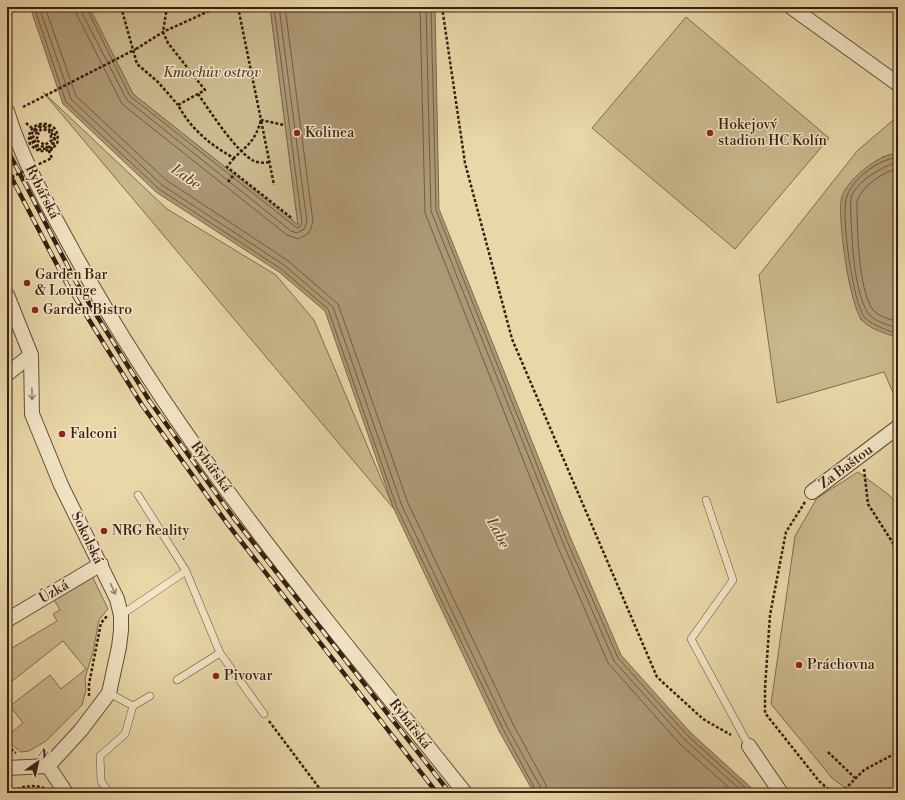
<svg xmlns="http://www.w3.org/2000/svg" width="905" height="800" viewBox="0 0 905 800" font-family="'Libre Bodoni',serif">
	<style>
		.green { fill: #cbb88e; stroke: #826c50 }
		.water { fill: #ad9875; stroke: #7e684d }
		.lines { fill: none; stroke-linecap: round; stroke-linejoin: round }
		.shore { stroke: #725c43; stroke-width: 1 }
		.lane-casing { stroke: #644d37; stroke-width: 8 }
		.street-casing { stroke: #644d37; stroke-width: 16 }
		.path { stroke: #381f11; stroke-width: 2.5; stroke-dasharray: 3 2; stroke-linecap: butt }
		.lane { stroke: #f1e5c6; stroke-width: 7 }
		.street { stroke: #f1e5c6; stroke-width: 14 }
		.rail-casing { stroke: #381f11; stroke-width: 4.5 }
		.rail { stroke: #f1e5c6; stroke-width: 3; stroke-dasharray: 9; stroke-linecap: butt }
		.path-bridge { stroke: #381f11; stroke-width: 2.5; stroke-dasharray: 3 2; stroke-linecap: butt }
		.oneway { stroke: #94826c }
		.poi-dot { fill: #8f2418; stroke: #f1e5c6; stroke-width: 1.5 }
		.labels { text-anchor: middle; dominant-baseline: central; stroke-width: 3; stroke-linejoin: round; paint-order: stroke }
		.park-label { font-size: 14px; font-style: italic; fill: #5d4530; stroke: #f1e5c6 }
		.poi-label { font-size: 14px; fill: #381f11; stroke: #f1e5c6; text-anchor: start }
		.street-label { font-size: 14px; fill: #381f11; stroke: #f1e5c6 }
		.water-label { font-size: 15px; font-style: italic; fill: #614934; stroke: #f1e5c6 }
	</style>
	<rect width="100%" height="100%" fill="#e9d7a8"/>
	<filter id="stains"><feTurbulence type="fractalNoise" baseFrequency=".005" numOctaves="4"/><feColorMatrix values="0 0 0 0 .2 0 0 0 0 .09 0 0 0 0 .02 0 0 0 .5 -.17"/></filter>
	<radialGradient id="worn" r=".72"><stop offset=".6" stop-color="#630" stop-opacity="0"/><stop offset="1" stop-color="#630" stop-opacity=".3"/></radialGradient>
	<path class="green" d="M89,7H270L298,225L133,94Z
		M686,17L829,138L735,249L592,128Z
		M43,92L167,209L276,275L314,320L394,509Z
		M898,116V153L882,157L842,197C843,242 844,278 861,320L898,338V404L884,372L777,403L759,275L858,150Z
		M858,472L889,495L898,505V793H852L832,778L771,704L795,536L817,498Z
		M92,576L108,609L99,620L93,652L85,678L86,690L82,705L46,741L29,751L21,752L7,741V736L23,723L10,706L50,675L61,689L86,669L63,641L11,682L7,675V651L57,621L53,614L60,610L53,598Z"/>
	<path class="water" d="M30,7H89L133,94L298,225L270,7H435L439,209L571,539L621,655L691,733L757,793H534L499,731L394,509L325,311L279,272L156,192L63,104Z
		M898,153V338H897C886,333 871,330 862,320C850,307 836,213 842,196C849,178 879,154 898,153Z"/>
	<g class="lines">
		<path class="shore" d="M34,7L66,102L159,189L281,269L328,309L397,508L503,729L537,793
			M39,7L71,99L162,185L284,265L333,307L402,506L507,727L541,788L542,793
			M45,7L76,96L166,180L287,260L338,304L408,503L513,724L546,785L548,793
			M75,7L77,15L122,104L287,235L298,239L309,233L313,222L285,7
			M81,7L82,13L127,100L291,231L297,233L304,229L307,222L279,7
			M86,7L130,96L297,228L301,226L302,222L274,7
			M420,7L425,213L557,545L608,663L680,744L735,793
			M426,7L431,211L563,543L614,661L684,739L744,793
			M431,7L436,210L567,541L618,658L688,736L751,793
			M898,157C878,160 854,177 847,196C840,212 853,305 865,318C874,326 887,330 898,334
			M898,162C883,166 855,182 851,198C850,204 851,211 851,217C852,243 854,291 868,313C874,322 889,325 898,328
			M898,168C882,173 863,185 857,201C857,227 858,289 873,310C879,317 890,319 898,322"/>
		<g class="lane-casing">
			<path id="lane" d="M138,495L186,571
				M706,500L733,580L691,639L749,746
				M121,615L186,571L220,653L264,714
				M177,680L220,653
				M109,693L133,706L150,696
				M109,793L101,781L100,756L125,734L133,706"/>
		</g>
		<g class="street-casing">
			<path id="street" d="M791,7L898,84
				M7,111C22,161 49,207 74,253C180,449 327,619 465,793
				M7,295L31,355L32,414L61,485L117,599L121,615V630L119,647L109,693L81,730L48,766
				M7,374L31,355
				M812,492L898,427
				M7,620L101,564
				M749,746L781,793
				M48,766L66,793
				M7,768L48,766"/>
		</g>
		<path class="path" d="M121,7L137,64L158,82L178,105
			M167,7L163,32L168,43L205,90L178,105C191,129 210,145 234,158C249,144 255,141 261,120L274,185
			M238,7L261,120L284,125
			M442,7L465,163L512,339L657,677L703,719L731,735
			M136,49L163,32L218,7
			M198,94C210,111 236,152 254,161C259,163 265,163 270,162
			M26,123L39,134
			M234,158L227,167L293,219
			M228,182L235,173
			M864,469L868,504L898,551
			M805,502L786,532L770,615L765,688V713L819,781L833,793
			M89,696V684L101,623L107,616
			M269,721L323,793
			M7,746L16,753
			M828,752L855,778
			M8,793C21,787 32,783 46,789
			M841,793L864,770L898,752"/>
		<use href="#lane" class="lane"/>
		<use href="#street" class="street"/>
		<g class="rail-casing">
			<path id="rail" d="M7,149L76,282L149,400L233,517L450,793
				M7,169L68,286L142,405L226,522L437,793"/>
		</g>
		<use href="#rail" class="rail"/>
		<path class="path-bridge" d="M23,107L136,49
			M35,131L41,127L48,128L54,137C54,146 47,150 38,149L31,140C31,129 38,124 49,126L56,136L52,148C43,153 37,152 30,144C22,118 64,116 57,144L49,152
			M7,179L52,158L47,147L38,146L33,138L34,135L42,129L49,131L52,140L45,145L36,140L39,134"/>
	</g>
	<defs><path id="oneway-shaft" d="M-6 0H5M1.5-3L5.5 0L1.5 3" fill="none" stroke-width="1.6" stroke-linecap="round" stroke-linejoin="round"/></defs>
	<g class="oneway">
		<use href="#oneway-shaft" transform="translate(32 394) rotate(89)"/>
		<use href="#oneway-shaft" transform="translate(113 589) rotate(65)"/>
	</g>
	<g class="poi-dot">
		<circle cx="297" cy="133" r="4"/>
		<circle cx="710" cy="133" r="4"/>
		<circle cx="27" cy="283" r="4"/>
		<circle cx="35" cy="310" r="4"/>
		<circle cx="62" cy="434" r="4"/>
		<circle cx="104" cy="531" r="4"/>
		<circle cx="799" cy="665" r="4"/>
		<circle cx="216" cy="676" r="4"/>
	</g>
	<g class="labels">
		<g class="park-label">
			<text x="212" y="73">Kmochův ostrov</text>
		</g>
		<g class="poi-label">
			<text x="718" y="125">Hokejový<tspan x="718" dy="16">stadion HC Kolín</tspan></text>
			<text x="305" y="133">Kolinea</text>
			<text x="35" y="275">Garden Bar<tspan x="35" dy="16">&amp; Lounge</tspan></text>
			<text x="43" y="310">Garden Bistro</text>
			<text x="70" y="434">Falconi</text>
			<text x="112" y="531">NRG Reality</text>
			<text x="807" y="665">Práchovna</text>
			<text x="224" y="676">Pivovar</text>
		</g>
		<g class="street-label">
			<text transform="translate(42 192) rotate(63)">Rybářská</text>
			<text transform="translate(211 467) rotate(54)">Rybářská</text>
			<text transform="translate(846 467) rotate(-37)">Za Baštou</text>
			<text transform="translate(87 538) rotate(64)">Sokolská</text>
			<text transform="translate(54 592) rotate(-30)">Úzká</text>
			<text transform="translate(410 724) rotate(52)">Rybářská</text>
		</g>
		<g class="water-label">
			<text transform="translate(186 177) rotate(35)">Labe</text>
			<text transform="translate(498 533) rotate(62)">Labe</text>
		</g>
	</g>
	<rect width="905" height="800" fill="none" stroke="#e9d7a8" stroke-width="24"/>
	<rect x="8" y="8" width="889" height="784" fill="none" stroke="#381f11" stroke-width="2"/>
	<rect x="12" y="12" width="881" height="776" fill="none" stroke="#381f11"/>
	<g transform="translate(38 762) rotate(34)" stroke="#f1e5c6" stroke-width="3" paint-order="stroke">
	<path d="M0-3L7 15L0 10L-7 15Z" fill="#381f11"/>
	<text y="-6" font-size="11" font-weight="bold" text-anchor="middle" fill="#381f11">N</text>
	</g>
	<rect width="100%" height="100%" filter="url(#stains)"/>
	<rect width="100%" height="100%" fill="url(#worn)"/>
</svg>
